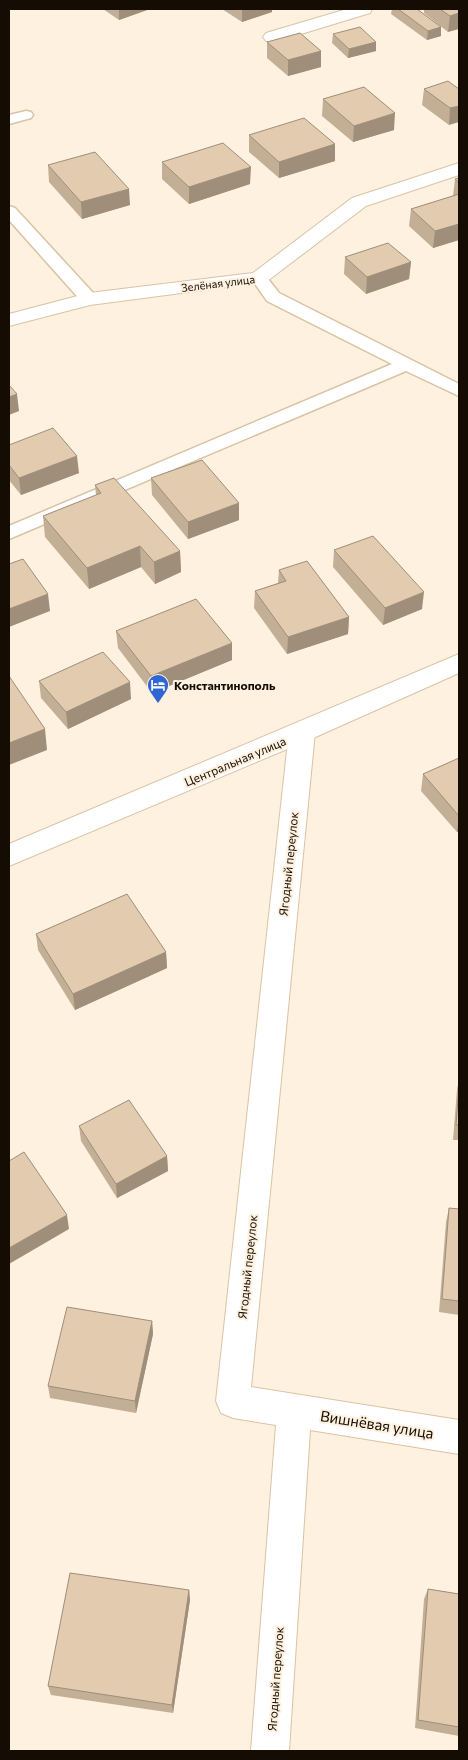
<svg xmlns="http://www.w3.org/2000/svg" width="468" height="1760" viewBox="0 0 468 1760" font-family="Commissioner,sans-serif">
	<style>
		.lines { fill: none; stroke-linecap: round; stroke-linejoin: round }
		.lane-casing { stroke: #d9c3a5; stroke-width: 3 }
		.street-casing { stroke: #d9c3a5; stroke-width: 2 }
		.secondary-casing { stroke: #d9c3a5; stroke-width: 2 }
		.lane { fill: #fff; fill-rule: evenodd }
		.street { fill: #fff; fill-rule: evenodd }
		.secondary { fill: #fff; fill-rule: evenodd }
		.wall { fill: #c2af96 }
		.shaded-wall { fill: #9e8e7a }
		.building { fill: #e2cbae; stroke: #9e8e7a }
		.labels { text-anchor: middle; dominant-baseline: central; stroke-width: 4; stroke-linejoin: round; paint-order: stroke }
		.far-street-label { font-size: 11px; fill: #150d04; stroke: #fff1df }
		.poi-label { font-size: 12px; font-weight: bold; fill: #150d04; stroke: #fff1df; text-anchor: start }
		.street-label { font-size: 12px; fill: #150d04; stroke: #fff1df }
		.near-street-label { font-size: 15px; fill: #150d04; stroke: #fff1df }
	</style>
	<rect width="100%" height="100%" fill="#fff1df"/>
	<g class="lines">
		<g class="lane-casing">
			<path id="lane" d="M26,111L31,112L33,115L31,118L9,124V115Z
				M9,206L15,208L95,295L97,299L95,303H83L9,220Z
				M259,273L265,275L279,293L459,384V396L406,371L9,539V526L392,364L267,301L251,278L253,275Z"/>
		</g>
		<g class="street-casing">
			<path id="street" d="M347,9H372L370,13L278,41H266L263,37L266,33Z
				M459,163V175L366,206L266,282L90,305L9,326V314L89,293L253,273L352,198Z
				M302,723L311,725L315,732L251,1387L459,1420V1454L310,1430L289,1751H251L276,1425L233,1418L221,1413L216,1401L289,732L293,725Z"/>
		</g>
		<g class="secondary-casing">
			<path id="secondary" d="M459,654V673L311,739L9,866V844Z"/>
		</g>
		<use href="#lane" class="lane"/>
		<use href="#street" class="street"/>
		<use href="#secondary" class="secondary"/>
	</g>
	<path class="wall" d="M103,9H150L119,20Z
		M222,9H272V12L242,22Z
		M392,9H417L441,27V36L427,40L391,14Z
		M424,9H459L448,32L424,13Z
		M333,34L376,42V51L348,58L332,43Z
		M267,42L321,67L288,76L267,58Z
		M424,89H459L449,125L422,105Z
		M323,99L394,130L353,142L322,116Z
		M249,135L335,144V161L279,178L249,152Z
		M162,162L250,184L189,204L162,179Z
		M48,165L130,205L82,219L49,182Z
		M459,178V240L433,248L409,226L411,209L453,196L455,179Z
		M345,257L411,262L409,279L366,294L344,274Z
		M9,445L79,473L21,495L9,480Z
		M151,478L239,503V520L188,539L152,495Z
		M95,485L180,551L181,572L155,584L141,567L89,589L45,537L43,516L96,495Z
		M334,550L422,609L383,625L333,567Z
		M279,570L349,617L348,634L287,654L254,608L255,591L278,583Z
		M116,631L232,660L152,693L118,648Z
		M39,681L131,699L68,729L41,698Z
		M459,758V831L457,832L421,791L423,774Z
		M36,934L166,952L167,968L75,1010L38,950Z
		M459,1080V1140H453L457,1089Z
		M79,1126L167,1156L168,1171L117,1198L81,1141Z
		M449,1208L459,1209V1315L439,1312L446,1222Z
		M152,1321L153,1334L136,1413L50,1398L48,1386Z
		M428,1589L459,1594V1736L415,1728L424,1599Z
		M189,1590L190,1600L173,1713L51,1695L48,1686Z"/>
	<path class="shaded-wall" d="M124,9H150L119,20V10Z
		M242,9H272V12L242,22Z
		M459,13V29L448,32L450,16Z
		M441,27V36L427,40L428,31Z
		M376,42V51L348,58L349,49Z
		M321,51V67L288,76V60Z
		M459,106V122L449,125L450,108Z
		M395,113L394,130L353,142L354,126Z
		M335,144V161L279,178V162Z
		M251,167L250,184L189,204V187Z
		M129,189L130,205L82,219L81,202Z
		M459,224V240L433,248L435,231Z
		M411,262L409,279L366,294L367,277Z
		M17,394L19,411L9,415V397Z
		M77,456L79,473L21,495L19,478Z
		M239,503V520L188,539V522Z
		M140,546L141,567L89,589L87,568Z
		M180,551L181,572L155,584L154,562Z
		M424,592L422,609L383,625L385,608Z
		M48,594L50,611L9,627V609Z
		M349,617L348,634L287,654L288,637Z
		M232,643V660L152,693L151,676Z
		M130,682L131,699L68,729L66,712Z
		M45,729L47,750L9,765V743Z
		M459,817V831L457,832Z
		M166,952L167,968L75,1010L73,994Z
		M167,1156L168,1171L117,1198L116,1184Z
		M67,1215L69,1229L9,1264V1248Z
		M152,1321L153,1334L136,1413L135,1401Z
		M189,1590L190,1600L173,1713L172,1705Z"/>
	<path class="building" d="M398,9H417L441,27L428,31Z
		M440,9H459V13L450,16Z
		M360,27L376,42L349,49L333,34Z
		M300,33L321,51L288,60L267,42Z
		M448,81L459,89V106L450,108L424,89Z
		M364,87L395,113L354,126L323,99Z
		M304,118L335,144L279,162L249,135Z
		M223,143L251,167L189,187L162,162Z
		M95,152L129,189L81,202L48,165Z
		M459,178V183L455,179Z
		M459,194V224L435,231L411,209Z
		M388,243L411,262L367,277L345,257Z
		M9,385L17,394L9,397Z
		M53,428L77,456L19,478L9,465V445Z
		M202,460L239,503L188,522L151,478Z
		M114,478L180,551L154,562L140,546L87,568L43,516L101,493L95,485Z
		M373,536L424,592L385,608L334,550Z
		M23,559L48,594L9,609V564Z
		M307,561L349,617L288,637L255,591L286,581L279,570Z
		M196,599L232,643L151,676L116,631Z
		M103,652L130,682L66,712L39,681Z
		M9,676L45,729L9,743Z
		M459,758V816L423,774Z
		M127,894L166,952L73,994L36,934Z
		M459,1087V1125H456Z
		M129,1100L167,1156L116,1184L79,1126Z
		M24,1152L67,1215L9,1248V1161Z
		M449,1208L459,1209V1301L442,1299Z
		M67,1307L152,1321L135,1401L48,1386Z
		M70,1573L189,1590L172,1705L48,1686Z
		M428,1589L459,1594V1727L418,1720Z"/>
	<defs>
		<g id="hotel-pin" transform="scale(1.125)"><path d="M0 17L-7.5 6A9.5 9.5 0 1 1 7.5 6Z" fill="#3066d4" stroke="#fff1df"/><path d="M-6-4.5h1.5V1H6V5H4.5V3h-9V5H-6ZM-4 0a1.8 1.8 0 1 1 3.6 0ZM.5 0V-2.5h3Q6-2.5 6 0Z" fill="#fff"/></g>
	</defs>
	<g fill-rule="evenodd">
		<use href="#hotel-pin" x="158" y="685"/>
	</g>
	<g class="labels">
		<g class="far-street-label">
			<text transform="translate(218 283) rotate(-7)">Зелёная улица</text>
		</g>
		<g class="poi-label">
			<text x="174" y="685">Константинополь</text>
		</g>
		<g class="street-label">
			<text transform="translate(235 761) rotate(-23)">Центральная улица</text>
			<text transform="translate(288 864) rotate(-84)">Ягодный переулок</text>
			<text transform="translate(247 1267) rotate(-84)">Ягодный переулок</text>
			<text transform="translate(275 1679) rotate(-86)">Ягодный переулок</text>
		</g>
		<g class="near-street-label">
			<text transform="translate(377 1424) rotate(9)">Вишнёвая улица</text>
		</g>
	</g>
	<rect width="468" height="1760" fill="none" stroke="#150d04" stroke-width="20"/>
</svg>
